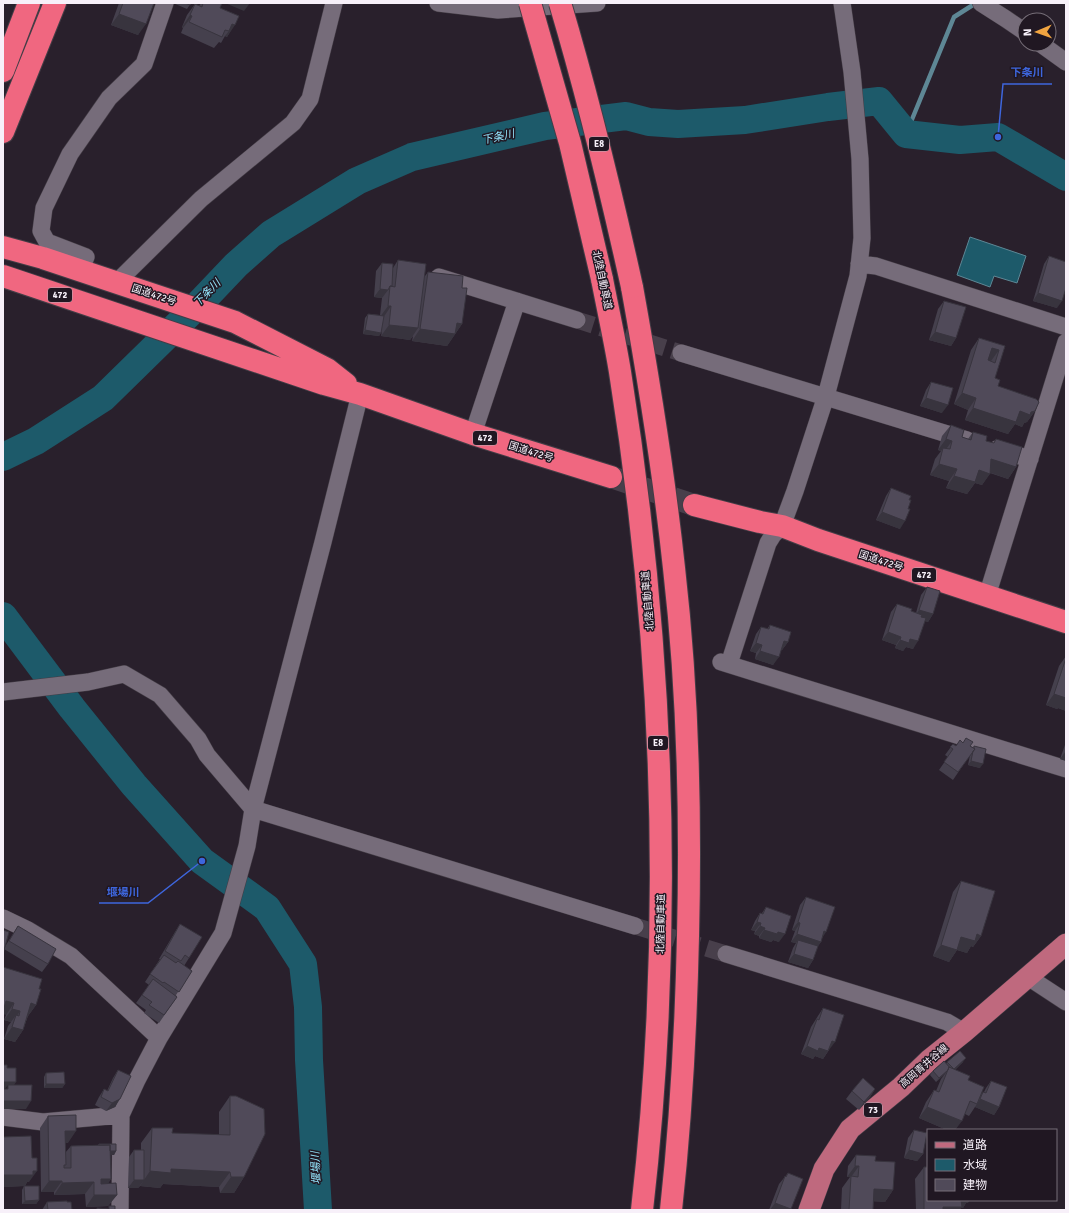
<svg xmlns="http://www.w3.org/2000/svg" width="1069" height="1213" viewBox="0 0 1069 1213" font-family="Signika,'Noto Sans JP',sans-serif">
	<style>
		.water { fill: #1d5a6a; stroke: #5e8795 }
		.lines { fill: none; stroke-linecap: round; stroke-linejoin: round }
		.stream { stroke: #5e8795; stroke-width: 4.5 }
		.river { stroke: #1d5a6a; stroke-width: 28 }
		.minor-tunnel { stroke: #483f4b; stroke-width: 17; stroke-dasharray: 17 8; stroke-linecap: butt }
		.highway-tunnel { stroke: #483f4b; stroke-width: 22; stroke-dasharray: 22 11; stroke-linecap: butt }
		.minor-casing { stroke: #443d46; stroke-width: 18 }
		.major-casing { stroke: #443d46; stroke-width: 22 }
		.highway-casing { stroke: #443d46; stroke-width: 24 }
		.minor { stroke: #766c7a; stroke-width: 17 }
		.major { stroke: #bf697e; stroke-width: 21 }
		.highway { stroke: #f06780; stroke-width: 22 }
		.highway-bridge-casing { stroke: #443d46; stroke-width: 24; stroke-linecap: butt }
		.highway-bridge { stroke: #f06780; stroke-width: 22 }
		.wall { fill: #45404d }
		.shaded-wall { fill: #38343e }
		.building { fill: #504a59; stroke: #38343e; fill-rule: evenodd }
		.labels { text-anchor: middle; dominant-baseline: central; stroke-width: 3; stroke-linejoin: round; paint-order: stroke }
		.shield { fill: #201722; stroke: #b6afb8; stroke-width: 1 }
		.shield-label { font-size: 9px; font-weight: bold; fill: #f7f0f9 }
		.street-label { font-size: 10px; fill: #f7f0f9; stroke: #201722 }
		.water-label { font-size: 11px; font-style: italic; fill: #94e4fb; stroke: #201722 }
		.leader { fill: none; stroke: #3e66dd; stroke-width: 1.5 }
		.callout-dot { fill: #3e66dd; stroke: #201722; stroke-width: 1.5 }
		.callout-label { font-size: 11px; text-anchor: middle; font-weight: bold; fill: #3e66dd; stroke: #201722; stroke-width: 3; stroke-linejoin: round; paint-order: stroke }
	</style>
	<rect width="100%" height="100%" fill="#29202c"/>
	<path class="water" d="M970,237L1026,256L1017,283L994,276L990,287L957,275Z"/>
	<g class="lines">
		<path class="stream" d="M906,134L954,17L976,3"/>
		<path class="river" d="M3,457L36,441L103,398L198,305L236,265L271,234L357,181L412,157L545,126L626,116L649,122L678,124L745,120L828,107L879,101L906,134L960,140L998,137L1066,177
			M3,616L72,708L134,785L202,861L267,908L303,964L308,1007L309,1060L318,1210"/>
		<path class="minor-tunnel" d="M577,320L681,353
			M635,926L726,954"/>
		<path class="highway-tunnel" d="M611,477L694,505"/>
		<g class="minor-casing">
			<path id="minor" d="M438,3L498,10L597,3
				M981,3L1006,19L1025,32
				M1041,44L1066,62
				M859,264L876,266L1066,327
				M80,271L86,257L47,242L41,231L44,208L70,154L109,98L144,64L165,3
				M439,277L577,320
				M116,283L201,199L293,123L310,99L334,3
				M681,353L967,440
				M473,434L517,301
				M997,449L1030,459
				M987,596L1066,342
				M721,662L1066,769
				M729,664L768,543L773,535L782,526L795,491L826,396L858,276L862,238L860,159L852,72L842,3
				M3,692L88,682L124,674L160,695L198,739L207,755L253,809L635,926
				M3,918L28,930L71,956L159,1038
				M726,954L947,1022L964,1032
				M1028,977L1066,1002
				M3,1117L43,1122L121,1115
				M120,1210L121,1115L137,1080L159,1038L223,933L247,846L253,809L323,542L360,394"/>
		</g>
		<g class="major-casing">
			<path id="major" d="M809,1210L824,1169L850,1129L901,1087L929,1060L964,1032L1066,944"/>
		</g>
		<g class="highway-casing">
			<path id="highway" d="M3,71L29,3
				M3,132L55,3
				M3,247L43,258L235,322L327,369L346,384
				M3,276L324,384L360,394L473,434L611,477
				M602,279C608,310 615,341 620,372C664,648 674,931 642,1210
				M632,287C649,381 664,474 674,568C688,690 691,813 688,936C686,1027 681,1119 671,1210
				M694,505L760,522L782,526L818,540L1066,622"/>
		</g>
		<use href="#minor" class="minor"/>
		<use href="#major" class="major"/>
		<use href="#highway" class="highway"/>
		<g class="highway-bridge-casing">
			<path id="highway-bridge" d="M530,3L570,143L602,279
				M560,3C588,97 611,192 632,287"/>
		</g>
		<use href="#highway-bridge" class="highway-bridge"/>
	</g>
	<path class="wall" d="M119,3H154L138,35L111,25Z
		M173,3H191L187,9Z
		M201,3H222L220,8L239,16L227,37L225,36L221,43L219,42L214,48L181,33L183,28L182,27L187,15L195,4L199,6Z
		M1049,256L1057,308L1033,301L1044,264Z
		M398,260L425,276L428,272L462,288V324L447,346L412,341L413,336L410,340L381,336L382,331L379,336L363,334L365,318L368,314L380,315L382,298L374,297L376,271L382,263L393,268Z
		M944,301L956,338L951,346L929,340L938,309Z
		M979,338L1005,346L995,378L998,386L1035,411L1027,422L1024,423L1022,427L1015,424L1008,434L965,420L968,410L954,404L971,350Z
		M931,382L942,413L920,406L926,390Z
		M951,425L962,437L968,439L973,432L986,441L994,443L996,439L1016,467L1008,479L990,473L982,485L975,483L967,494L946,488L949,481L930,475L935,459L941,451L938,450L942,436Z
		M891,488L900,529L876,520L886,496Z
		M927,587L933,614L928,622L925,621L913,649L906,647L903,651L895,648L896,645L882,640L891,612L897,604L911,611L916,613L921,595Z
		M770,625L788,642L782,650H781L773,665L755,659L756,653L750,651L756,634L761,627L767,629Z
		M1066,656V711L1058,708L1057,709L1046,705L1059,666Z
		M1066,742V761L1060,759Z
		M963,743L970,746L973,748L974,746L980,768L968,765L970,755L953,780L939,770L948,757L945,755L953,744L956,746Z
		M961,881L981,936L973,947L971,946L967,953L957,950L949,962L933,956L953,892Z
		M806,897L821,939V942L818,946L813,960L808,968L788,962L793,948L796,943L791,942L795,931L792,930L800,905Z
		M766,907L779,942L773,940L771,942L759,938V936L754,934L755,931L751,930L755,921L760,913H762Z
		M180,924L189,958L184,966L192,971L176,995L177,997L159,1023L144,1013L146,1010L136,1003L149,985L145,982L160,959H159L175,932Z
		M18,926L48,964L42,972L4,949L6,945Z
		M3,967L39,989L36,1005L28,1016L23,1030L15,1042L4,1039L8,1026L11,1022L4,1020L6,1015Z
		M823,1008L829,1050L823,1059L815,1056L813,1059L801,1054L811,1027Z
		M947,1062H963L955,1070L968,1080L982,1094L984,1092L986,1088L991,1081L999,1107L994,1115L975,1107L969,1116L965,1114L955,1130H947L919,1118L926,1102L934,1090L936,1091L941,1079L945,1074L936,1082L930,1075L933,1071L946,1064Z
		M118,1070L115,1107L106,1111L95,1105L99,1097L104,1089L107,1091L113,1078Z
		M46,1073L65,1084L62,1088H44V1077Z
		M875,1089L870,1097L859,1110L846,1099L852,1091Z
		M230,1096L244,1177L234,1193H220L219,1187L163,1184L160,1188L140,1186L138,1188H128L129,1157L134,1150H141V1143L152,1128L172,1133L219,1135V1112Z
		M48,1116L68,1143H65V1153L71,1146L98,1145L99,1144L116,1151L114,1155H110L111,1179L108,1183L117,1195L108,1206L86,1207L85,1194L54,1195V1192H41L40,1128Z
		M914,1130L923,1154L917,1161L904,1158L908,1138Z
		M3,1137L29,1182H27L25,1186L39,1200L36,1204H22V1190L24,1186L3,1187Z
		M856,1155L875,1161L893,1190L885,1202L873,1201V1210H841L842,1188L850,1177H847L848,1166Z
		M924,1167L968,1203H966L963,1208H961L959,1210H916L915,1179Z
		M788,1173L791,1210H769L779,1184Z
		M47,1202H67L72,1210H42Z"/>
	<path class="shaded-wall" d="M225,3H250L244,11Z
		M119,14L146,24L138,35L111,25Z
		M190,15L192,16L183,28L182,27Z
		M232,24L235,25L227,37L225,36L229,31Z
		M380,289L388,290L382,298L374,297Z
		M1038,293L1062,301L1057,308L1033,301Z
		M388,306H391L383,318L380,317Z
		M457,323L462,324L447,346L412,341L420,329Z
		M389,325L418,328L410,340L381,336Z
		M365,330L381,333L379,336L363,334Z
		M935,332L956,338L951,346L929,340Z
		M992,348L999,350L991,361L984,359Z
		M962,393L976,398L968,410L954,404Z
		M926,398L948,405L942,413L920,406Z
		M973,408L1031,412L1035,411L1027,422L1024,423L1022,427L1015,424L1008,434L965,420Z
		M946,439L952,441L944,452L943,448L941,451L938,450Z
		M991,459L1016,467L1008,479L983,470Z
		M939,464L957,469L949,481L930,475Z
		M979,470L990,474L982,485L975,483L967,494L946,488L954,476Z
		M882,512L905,521L900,529L876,520Z
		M919,610L933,614L928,622L914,618Z
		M888,632L901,637L896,645L882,640Z
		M910,639L918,641L913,649L906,647L903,651L895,648L900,640Z
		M784,641L788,642L782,650L779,649Z
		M756,643L762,645L756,653L750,651Z
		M760,651L779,657L773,665L755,659Z
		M1054,694L1066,696V711L1058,708L1057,709L1046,705Z
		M1066,751V761L1060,759Z
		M971,761L983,764L980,768L968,765Z
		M757,922L761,923L755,931L751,930Z
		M798,922L800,923L795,931L792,930Z
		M760,926L765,928L759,936L754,934Z
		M764,930L778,932L785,934L779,942L773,940L771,942L759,938Z
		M824,931L826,932L821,940Z
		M797,934L821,942L815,950L798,940L796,943L791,942Z
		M977,934L981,936L973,947L971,946L967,953L957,950L949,962L933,956L941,945L961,937Z
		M794,954L813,960L808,968L788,962Z
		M6,1001L14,1003L6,1015L3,1014V1005Z
		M31,1003L36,1005L28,1016L23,1015Z
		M12,1009L20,1011L15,1019L16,1015L11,1022L4,1020Z
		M12,1027L23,1030L15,1042L4,1039Z
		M832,1041L835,1042L829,1050L826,1049Z
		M807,1046L819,1048L828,1051L823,1059L815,1056L813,1059L801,1054Z
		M966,1058L963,1062L951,1073L954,1069Z
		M948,1070L945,1074L936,1082L939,1078Z
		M3,1082H16L11,1090L8,1089V1085L4,1090H3Z
		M46,1084H65L62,1088H44Z
		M875,1089L870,1097L859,1110L864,1102Z
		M120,1099L115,1107L106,1111L112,1103Z
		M980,1099L999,1107L994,1115L975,1107Z
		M3,1101H31L26,1109H3Z
		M927,1107L962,1121L955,1130H947L919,1118Z
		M65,1131H76L68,1143H57Z
		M909,1150L923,1154L917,1161L904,1158Z
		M116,1151L114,1155H96L99,1152Z
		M855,1166H859L851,1177V1176L850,1177H847Z
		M171,1169L230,1172L219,1187L163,1184L160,1188L140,1186L150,1171Z
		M33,1171H37L29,1182H27L25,1186L3,1187V1175Z
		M231,1177H244L234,1193H220Z
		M101,1179H111L103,1191H94Z
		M134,1180H144L138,1188H128Z
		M49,1181H62L54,1192H41Z
		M94,1182L85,1194L54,1195L62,1183Z
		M874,1189L893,1190L885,1202L866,1201Z
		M94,1195H117L108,1206L86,1207Z
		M39,1200L36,1204H22L25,1201Z
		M958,1200H970L968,1203H966L963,1208H961L959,1210H941L943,1207Z
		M775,1203L791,1209V1210H770Z"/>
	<path class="building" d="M123,3H154L146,24L119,14Z
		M185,3H191L190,5Z
		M203,3H222L220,8L239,16L235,25L232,24L229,31L225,30L222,37L189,22L192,16L190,15L195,4L202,7Z
		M1049,256L1066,262V288L1062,301L1038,293Z
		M398,260L426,264L418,328L389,325L391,306H388L390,286L395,287Z
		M382,263L393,264L392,286H390L388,290L380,289Z
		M428,272L463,276L462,288H467L462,324L457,323L455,334L420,329Z
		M944,301L966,307L956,338L935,332Z
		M368,314L384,316L381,333L365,330Z
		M979,338L1005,346L995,378L1000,380L998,386L1036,399L1039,402L1035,411L1031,412L1030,415L1020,411L1016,422L973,408L976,398L962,393ZM992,348L999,350L995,363L988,360Z
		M931,382L953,388L948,405L926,398Z
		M951,425L964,430L962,437L971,440L973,432L987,436L986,441L994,443L996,439L1022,447L1016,467L991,459L990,474L979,470L975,482L954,476L957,469L939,464L943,448L950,449L952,441L946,439Z
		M891,488L911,496L909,500H911L908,509H910L905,521L882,512Z
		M927,587L940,591L933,614L919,610Z
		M897,604L912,609L911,611L922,615L921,617L926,618L918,641L910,639L909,643L900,640L901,637L888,632Z
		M770,625L791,632L788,642L784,641L779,657L760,651L762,645L756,643L761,627L769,629Z
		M1066,658V698L1054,694Z
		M966,738L973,742L970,746L975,749L958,772L944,762L953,749L950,747L953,744L956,746L960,740L963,743Z
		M974,746L986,749L983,764L971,761L973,751L975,749L974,748Z
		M961,881L995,891L981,936L977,934L975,941L961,937L957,950L941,945Z
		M806,897L835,907L826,932L824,931L821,942L797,934L800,923L798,922Z
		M766,907L791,916L785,934L778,932L777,934L764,930L765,928L760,926L761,923L757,922L760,913L763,914Z
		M180,924L202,937L189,958L185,955L181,961L165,951Z
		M18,926L56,949L48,964L9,941Z
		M3,930L9,932L3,954Z
		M798,940L818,946L813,960L794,954Z
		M164,955L176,963L178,961L192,971L179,992L164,982L163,983L150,974Z
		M3,967L42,979L39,989H41L36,1005L31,1003L23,1030L12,1027L16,1015L19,1016L20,1011L12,1009L14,1003L6,1001L4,1008H3Z
		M153,979L177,997L164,1015L149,1005L152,1002L142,995Z
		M823,1008L844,1015L835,1042L832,1041L828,1051L819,1048L818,1051L807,1046L817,1019L819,1020Z
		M960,1051L966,1058L954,1069L947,1062Z
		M944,1061L950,1068L949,1067L948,1070L939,1078L933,1071Z
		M3,1065H7V1068H16V1082H3Z
		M949,1067L970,1076L968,1080L984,1087L977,1104L970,1101L962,1121L927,1107L934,1090L939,1092Z
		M118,1070L131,1076L120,1099L112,1103L101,1097L104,1089L108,1091Z
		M64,1072L65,1084H46V1073Z
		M863,1078L875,1089L864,1102L852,1091Z
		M991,1081L1007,1087L999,1107L980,1099L983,1092L986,1093Z
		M8,1085H32L31,1101H3V1089H8Z
		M230,1096H236L264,1109L265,1134L244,1177H231L230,1172L171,1169V1173L150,1171L152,1128H173L172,1133L230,1135Z
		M76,1115V1131H65L66,1165H64V1168H71V1146L110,1145L111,1179H101V1184L116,1183L117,1195H94V1182L62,1183V1181H49L48,1116Z
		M914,1130L927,1133L923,1154L909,1150Z
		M31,1136L32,1158H37V1171H33V1175H3V1137Z
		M99,1144H116V1151H110V1145H99Z
		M134,1150H144V1180H134Z
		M856,1155L876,1156L875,1161L895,1162L893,1190L874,1189L873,1210H849L851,1176L858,1177L859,1166H855Z
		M924,1167H928V1200H961L962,1207H943V1210H924Z
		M788,1173L803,1179L791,1209L775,1203L785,1176L786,1177Z
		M24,1186H39V1200L25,1201Z
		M67,1201V1202H71L72,1210H48L47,1202Z
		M109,1206H115V1210H97V1208L109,1209Z"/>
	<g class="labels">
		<g class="shield">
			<rect x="589" y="137" width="20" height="14" rx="3"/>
			<rect x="48" y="288" width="24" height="14" rx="3"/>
			<rect x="473" y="431" width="24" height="14" rx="3"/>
			<rect x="912" y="568" width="24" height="14" rx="3"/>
			<rect x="648" y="736" width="20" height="14" rx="3"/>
			<rect x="864" y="1103" width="18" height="14" rx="3"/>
		</g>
		<g class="shield-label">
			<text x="599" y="144">E8</text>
			<text x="60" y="295">472</text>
			<text x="485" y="438">472</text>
			<text x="924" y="575">472</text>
			<text x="658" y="743">E8</text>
			<text x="873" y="1110">73</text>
		</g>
		<g class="street-label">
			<text transform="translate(602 280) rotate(78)">北陸自動車道</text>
			<text transform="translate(154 295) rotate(18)">国道472号</text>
			<text transform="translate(531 452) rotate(17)">国道472号</text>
			<text transform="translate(881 561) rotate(18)">国道472号</text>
			<text transform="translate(648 601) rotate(-95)">北陸自動車道</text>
			<text transform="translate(661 924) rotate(-89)">北陸自動車道</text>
			<text transform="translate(924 1066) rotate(-41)">高岡青井谷線</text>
		</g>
		<g class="water-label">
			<text transform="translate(498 137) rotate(-13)">下条川</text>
			<text transform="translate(207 293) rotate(-45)">下条川</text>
			<text transform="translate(316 1168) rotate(-93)">堰場川</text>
		</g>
	</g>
	<path class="leader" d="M998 137L1003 84H1052M202 861L148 903H99"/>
	<g class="callout-dot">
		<circle cx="998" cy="137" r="4"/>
		<circle cx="202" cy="861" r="4"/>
	</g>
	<g class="callout-label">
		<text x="1027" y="76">下条川</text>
		<text x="123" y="896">堰場川</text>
	</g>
	<rect width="1069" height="1213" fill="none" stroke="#f7f0f9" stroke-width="8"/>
	<rect x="927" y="1129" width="130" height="72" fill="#201722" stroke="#766e78"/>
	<rect x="935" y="1142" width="20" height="6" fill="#bf697e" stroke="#766e78"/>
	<text x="963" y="1149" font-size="12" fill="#f7f0f9">道路</text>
	<rect x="935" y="1159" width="20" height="12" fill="#1d5a6a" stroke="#766e78"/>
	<text x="963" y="1169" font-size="12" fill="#f7f0f9">水域</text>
	<rect x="935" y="1179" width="20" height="12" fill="#504a59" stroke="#766e78"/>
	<text x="963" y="1189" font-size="12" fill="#f7f0f9">建物</text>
	<g transform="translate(1037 32) rotate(268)"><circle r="19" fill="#201722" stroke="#766e78"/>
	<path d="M0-3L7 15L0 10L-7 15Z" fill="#f2a541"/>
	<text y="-6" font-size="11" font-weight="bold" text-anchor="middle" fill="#f7f0f9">N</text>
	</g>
</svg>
